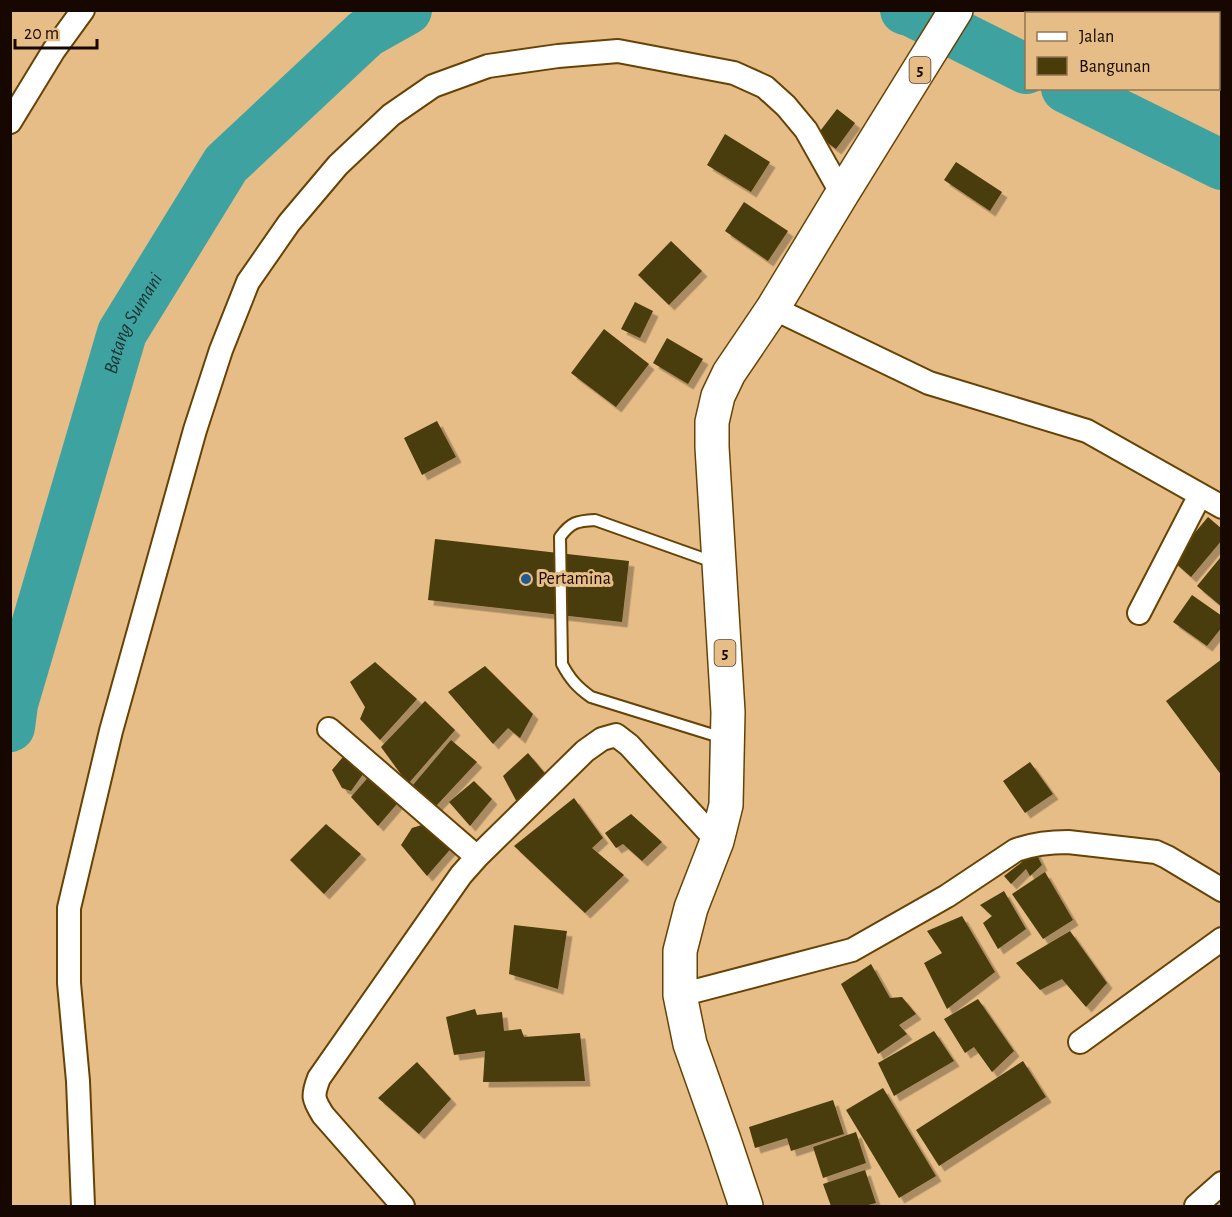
<svg xmlns="http://www.w3.org/2000/svg" width="1232" height="1217" viewBox="0 0 1232 1217" font-family="'Alegreya Sans',sans-serif">
	<style>
		.lines { fill: none; stroke-linecap: round; stroke-linejoin: round }
		.river { stroke: #3ea3a0; stroke-width: 50 }
		.building { fill: #4a3c08; filter: url(#shadow) }
		.lane-casing { stroke: #664204; stroke-width: 14 }
		.street-casing { stroke: #664204; stroke-width: 26 }
		.highway-casing { stroke: #664204; stroke-width: 36 }
		.lane { stroke: #fff; stroke-width: 10 }
		.street { stroke: #fff; stroke-width: 22 }
		.highway { stroke: #fff; stroke-width: 33 }
		.poi-dot { fill: #245891; stroke: #e7bd87; stroke-width: 2 }
		.labels { text-anchor: middle; dominant-baseline: central; stroke-width: 6; stroke-linejoin: round; paint-order: stroke }
		.shield { fill: #e7bd87; stroke: #553e28; stroke-width: 1.5 }
		.shield-label { font-size: 16px; font-weight: bold; fill: #160800 }
		.poi-label { font-size: 18px; fill: #160800; stroke: #e7bd87; text-anchor: start }
		.water-label { font-size: 20px; font-style: italic; fill: #1a3130; stroke: #e7bd87 }
	</style>
	<defs>
		<filter id="shadow"><feDropShadow dx="5.5" dy="5.5" stdDeviation="0" flood-color="#0004"/></filter>
	</defs>
	<rect width="100%" height="100%" fill="#e7bd87"/>
	<g class="lines">
		<g class="river">
			<path d="M905,10L912,12L1026,69"/>
			<path d="M1066,88L1222,165"/>
			<path id="s1" d="M10,727L13,704L122,333L226,164L366,33L407,10"/>
		</g>
	</g>
	<path class="building" d="M837,109L855,123L836,149L817,135Z
		M725,134L770,162L751,192L707,165Z
		M956,162L1002,192L990,211L944,180Z
		M744,202L788,231L768,261L725,231Z
		M671,241L702,271L669,305L638,275Z
		M635,302L653,311L640,338L621,329Z
		M604,329L649,364L616,407L571,373Z
		M667,338L703,359L688,384L653,363Z
		M437,421L456,457L422,475L404,438Z
		M1208,517L1222,529V540L1191,577L1172,560Z
		M435,539L629,561L622,622L428,600Z
		M1220,558L1222,559V607L1197,586Z
		M1192,595L1222,616V627L1207,646L1173,622Z
		M1222,659V776L1166,701Z
		M375,662L417,699L380,740L360,719L365,707L350,682Z
		M485,666L533,714L520,738L508,728L493,744L448,692Z
		M425,701L455,730L408,784L381,747Z
		M451,740L477,762L436,806L413,785Z
		M348,751L366,770L351,791L342,788L332,770Z
		M528,753L548,777L519,806L503,776Z
		M1030,762L1053,794L1025,813L1003,781Z
		M372,773L402,798L378,826L351,797Z
		M474,781L492,799L470,826L449,802Z
		M574,798L603,838L592,848L624,875L585,913L514,846Z
		M631,814L662,842L642,861L623,844L616,848L605,833Z
		M428,823L454,845L427,876L401,845L412,828Z
		M326,824L361,854L324,894L290,860Z
		M1035,851L1042,865L1030,876L1026,869L1011,884L1004,876L1022,862L1016,856Z
		M1045,872L1073,920L1043,939L1012,894Z
		M1004,891L1026,929L998,949L983,923L992,916L980,905Z
		M962,916L995,972L947,1009L924,963L942,953L927,931Z
		M514,925L567,931L558,989L509,974Z
		M1070,931L1107,983L1086,1007L1062,979L1040,990L1016,963Z
		M871,964L890,998L902,997L916,1014L899,1025L907,1034L878,1054L841,984Z
		M978,999L1014,1051L992,1072L974,1047L965,1053L944,1019Z
		M475,1009L477,1015L502,1012L504,1031L521,1029L524,1037L580,1033L585,1081L483,1082L485,1051L454,1055L446,1017Z
		M934,1031L954,1061L894,1096L878,1063Z
		M1023,1061L1046,1097L939,1166L916,1130Z
		M417,1062L451,1099L419,1134L378,1098Z
		M883,1088L936,1176L899,1198L846,1110Z
		M833,1100L844,1134L791,1151L787,1138L755,1148L749,1127Z
		M856,1132L866,1163L823,1178L813,1147Z
		M865,1170L876,1203L864,1206H831L823,1184Z"/>
	<g class="lines">
		<g class="lane-casing">
			<path id="lane" d="M716,563L595,520C577,521 571,522 560,537L562,664C570,679 577,687 591,697L723,738"/>
		</g>
		<g class="street-casing">
			<path id="street" d="M10,122L54,50L83,10
				M773,308L929,383L1087,431L1222,507
				M1139,613L1200,495
				M329,729L477,857
				M680,995L852,950L947,896L1016,850C1033,844 1050,842 1068,842L1156,852L1167,857L1222,890
				M1080,1042L1222,939
				M83,1206L78,1081L69,983V908L111,731L195,430L221,350L248,282L289,223L338,165L391,115L433,86L488,66L558,56L618,51L734,73L765,87L786,106L806,130L842,194
				M403,1206L323,1115C313,1099 312,1096 319,1078L461,875L477,857L585,751L602,739L616,735L629,745L717,841
				M1196,1206L1222,1183"/>
		</g>
		<g class="highway-casing">
			<path id="highway" d="M746,1206L724,1140L690,1044L680,995V951L691,908L717,841L726,805L728,712L712,447V422L718,396L729,373L773,308L842,194L956,10"/>
		</g>
		<use href="#lane" class="lane"/>
		<use href="#street" class="street"/>
		<use href="#highway" class="highway"/>
	</g>
	<circle class="poi-dot" cx="526" cy="579" r="6"/>
	<g class="labels">
		<g class="shield">
			<rect x="909.5" y="57" width="21" height="26" rx="4.5"/>
			<rect x="714.5" y="640" width="21" height="26" rx="4.5"/>
		</g>
		<g class="shield-label">
			<text x="920" y="70">5</text>
			<text x="725" y="653">5</text>
		</g>
		<g class="poi-label">
			<text x="538" y="579">Pertamina</text>
		</g>
		<g class="water-label">
			<text stroke="none"><textPath href="#s1" startOffset="423">Batang Sumani</textPath></text>
		</g>
	</g>
	<rect width="1232" height="1217" fill="none" stroke="#160800" stroke-width="24"/>
	<rect x="1025" y="12" width="195" height="78" fill="#e7bd87" stroke="#937551" stroke-width="1.5"/>
	<rect x="1037" y="32" width="30" height="9" fill="#ffffff" stroke="#937551" stroke-width="1.5"/>
	<text x="1079" y="42" font-size="18" fill="#160800">Jalan</text>
	<rect x="1037" y="57" width="30" height="18" fill="#4a3c08" stroke="#937551" stroke-width="1.5"/>
	<text x="1079" y="72" font-size="18" fill="#160800">Bangunan</text>
	<path d="M15 39v9h82v-9" fill="none" stroke="#160800" stroke-width="3"/>
	<text x="24" y="39" font-size="18" fill="#160800" stroke="#e7bd87" stroke-width="4.5" paint-order="stroke">20 m</text>
</svg>
